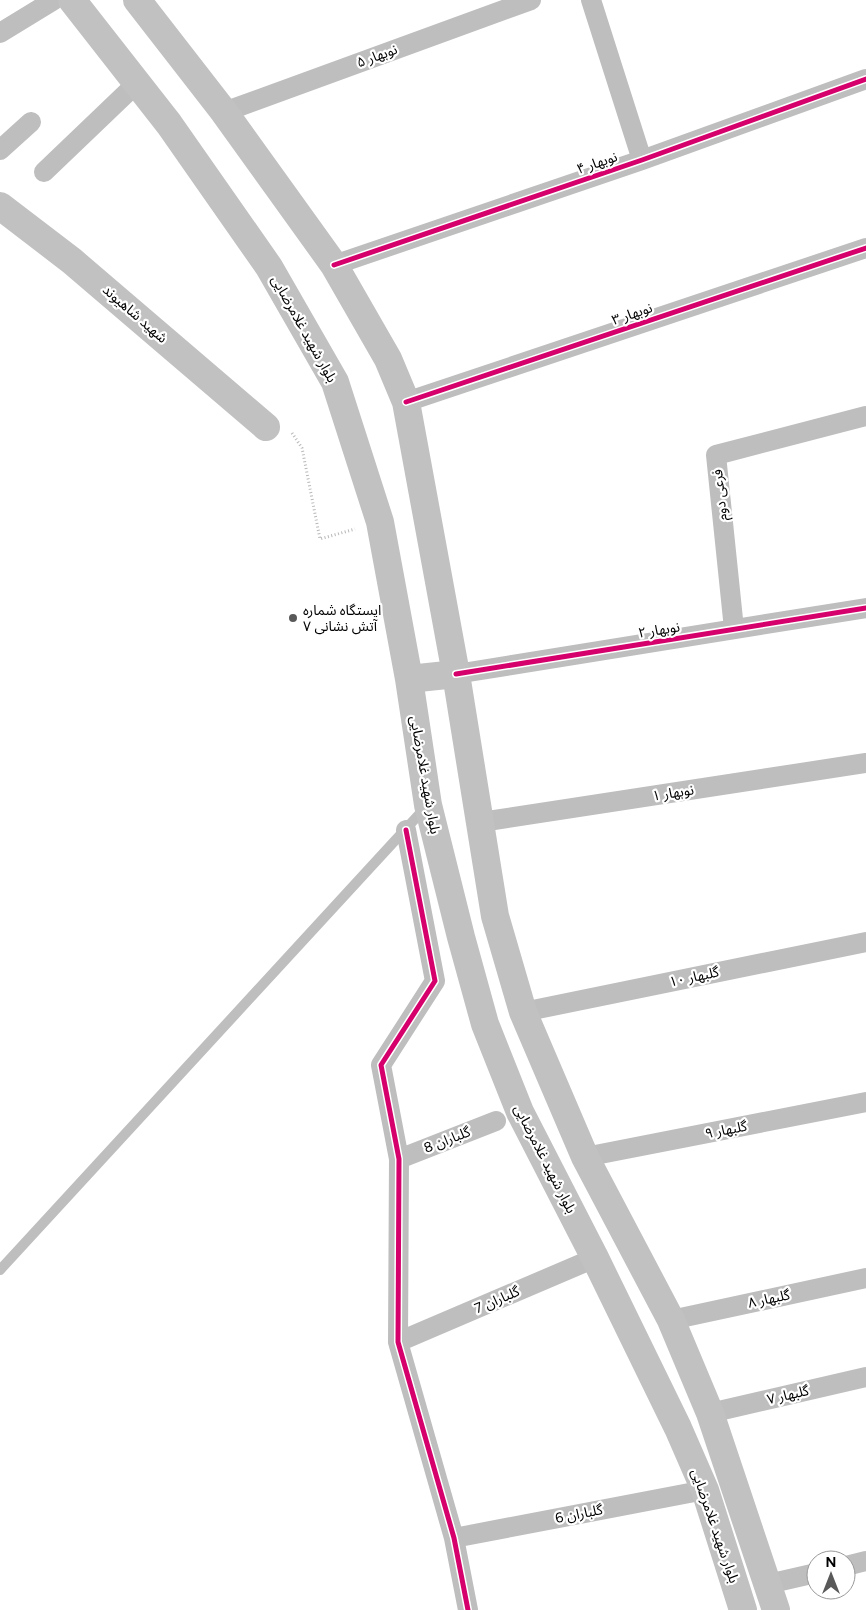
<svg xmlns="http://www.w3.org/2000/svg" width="866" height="1610" viewBox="0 0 866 1610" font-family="Figtree,'Noto Sans Arabic',sans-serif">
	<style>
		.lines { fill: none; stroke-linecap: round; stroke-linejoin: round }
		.path { stroke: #b8b8b8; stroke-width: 3; stroke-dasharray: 1 2.5; stroke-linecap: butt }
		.lane { stroke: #bebebe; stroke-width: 10 }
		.street { stroke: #bebebe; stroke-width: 20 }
		.secondary { stroke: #c1c1c1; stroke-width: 28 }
		.cycleway-casing { stroke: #fff; stroke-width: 8 }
		.cycleway { stroke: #d6006c; stroke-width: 5 }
		.poi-dot { fill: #595959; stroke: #fff; stroke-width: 2 }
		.labels { text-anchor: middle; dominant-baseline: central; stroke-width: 4.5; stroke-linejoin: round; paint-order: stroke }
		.street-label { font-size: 14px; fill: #000; stroke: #fff }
		.poi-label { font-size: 14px; fill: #000; stroke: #fff; text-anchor: start }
	</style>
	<rect width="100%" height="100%" fill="#fff"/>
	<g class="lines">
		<path class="path" d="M292,433L302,448L320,539L355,529"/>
		<path class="lane" d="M0,1270L425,808"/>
		<path class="street" d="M591,0L642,160
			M0,33L54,0
			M224,112L531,0
			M0,150L31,122
			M44,172L137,83
			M334,265L642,160L866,79
			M406,402L866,248
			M734,629L716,455L866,416
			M456,674L866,608
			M481,822L866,763
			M406,830L435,981L381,1065L399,1159L398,1342L454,1538L468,1610
			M523,1012L866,942
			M585,1157L866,1102
			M399,1159L496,1121
			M671,1320L866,1278
			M398,1342L595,1258
			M710,1413L866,1377
			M454,1538L705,1490
			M846,1566L866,1561
			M768,1584L816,1573"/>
		<path class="secondary" d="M72,0L169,124L269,267L335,382L380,522L409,679L428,805L461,937L485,1024L520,1112L595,1258L678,1428L705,1490L743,1610
			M137,0L224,112L334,265L388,359L406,402L456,674L495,916L523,1012L585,1157L671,1320L710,1413L776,1610
			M0,206L72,261L266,427
			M409,679L456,674"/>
		<g class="cycleway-casing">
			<path id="cycleway" d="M334,265L642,160L866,79
				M406,402L866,248
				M456,674L866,608
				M406,830L435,981L381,1065L399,1159L398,1342L454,1538L468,1610"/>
		</g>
		<use href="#cycleway" class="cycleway"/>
	</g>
	<circle class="poi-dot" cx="293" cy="618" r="5"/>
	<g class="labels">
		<g class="street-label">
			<text transform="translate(377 56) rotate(-20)">نوبهار ۵</text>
			<text transform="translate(597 163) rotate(-19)">نوبهار ۴</text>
			<text transform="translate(135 314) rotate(41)">شهید شاهیوند</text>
			<text transform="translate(632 314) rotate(-19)">نوبهار ۳</text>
			<text transform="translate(304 329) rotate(61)">بلوار شهید غلامرضایی</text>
			<text transform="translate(720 495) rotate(-96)">فرعی دوم</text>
			<text transform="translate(659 630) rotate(-9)">نوبهار ۲</text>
			<text transform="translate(425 775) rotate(80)">بلوار شهید غلامرضایی</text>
			<text transform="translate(673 793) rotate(-9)">نوبهار ۱</text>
			<text transform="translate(694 977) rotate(-12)">گلبهار ۱۰</text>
			<text transform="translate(726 1130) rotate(-11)">گلبهار ۹</text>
			<text transform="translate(447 1140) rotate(-21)">گلباران 8</text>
			<text transform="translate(545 1159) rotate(63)">بلوار شهید غلامرضایی</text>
			<text transform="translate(769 1299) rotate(-12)">گلبهار ۸</text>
			<text transform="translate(497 1300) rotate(-23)">گلباران 7</text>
			<text transform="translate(788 1395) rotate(-13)">گلبهار ۷</text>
			<text transform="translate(579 1514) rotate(-11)">گلباران 6</text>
			<text transform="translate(715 1526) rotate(71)">بلوار شهید غلامرضایی</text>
		</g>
		<g class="poi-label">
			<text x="303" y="610">ایستگاه شماره<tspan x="303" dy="16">۷ آتش نشانی</tspan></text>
		</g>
	</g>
	<g transform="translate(831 1575)"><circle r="24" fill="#ffffff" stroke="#999999"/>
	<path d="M0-4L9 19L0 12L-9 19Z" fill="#595959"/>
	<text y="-8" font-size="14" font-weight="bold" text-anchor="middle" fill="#000000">N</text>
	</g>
</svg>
